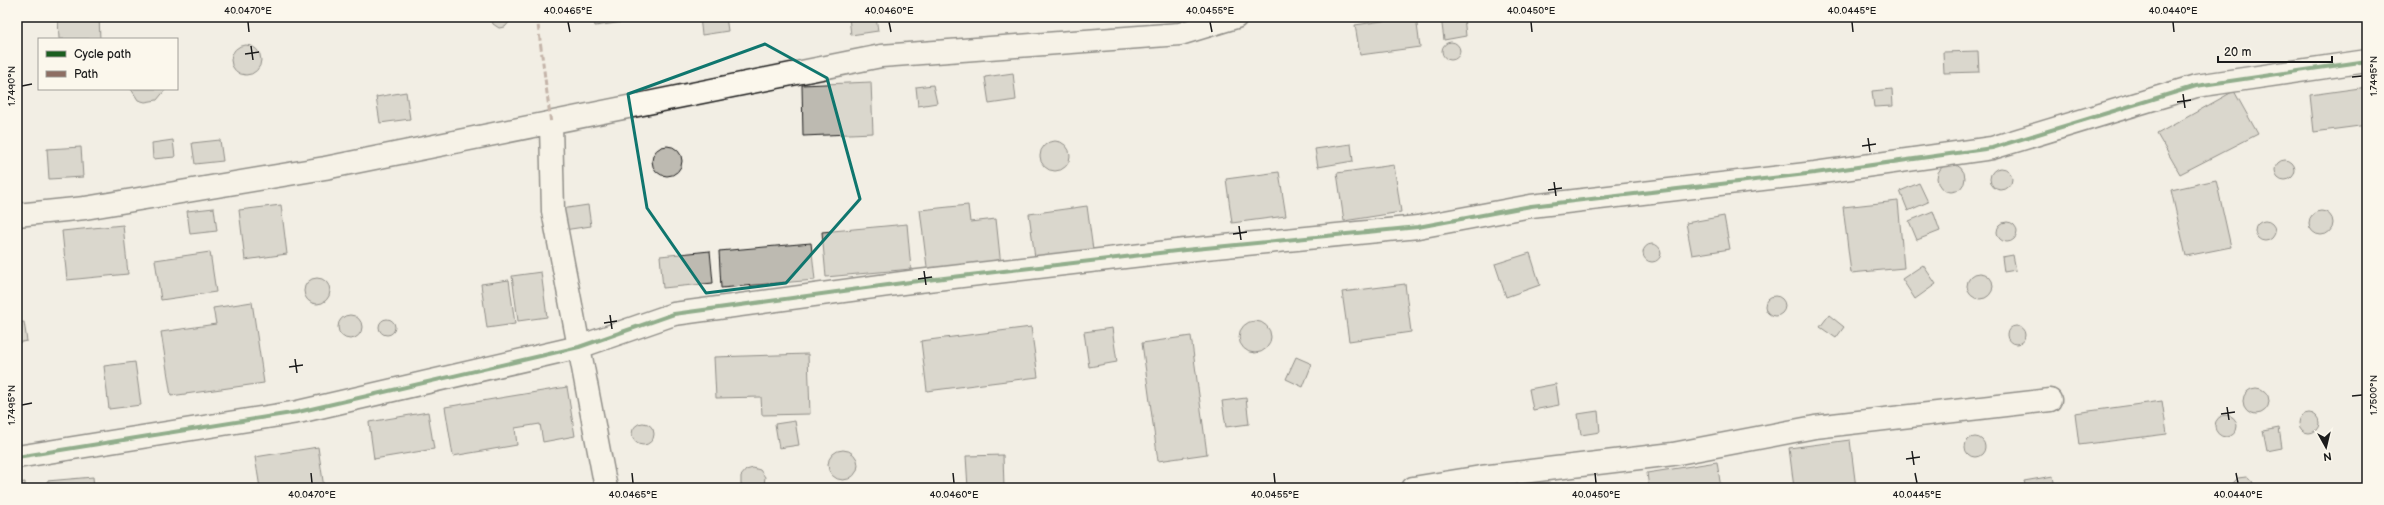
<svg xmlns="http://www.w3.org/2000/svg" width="2384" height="505" viewBox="0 0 2384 505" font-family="'Balsamiq Sans',sans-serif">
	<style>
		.building { fill: #bdbab1; stroke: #1c1c1c }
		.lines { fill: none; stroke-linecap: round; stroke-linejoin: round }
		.street-casing { stroke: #1c1c1c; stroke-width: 25 }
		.street { stroke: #fbf7ec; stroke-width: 22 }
		.quiet { stroke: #8d6e63; stroke-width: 3; stroke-dasharray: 6 3; stroke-linecap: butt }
		.cycleway-casing { stroke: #fbf7ec; stroke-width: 6 }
		.cycleway { stroke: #1b5e20; stroke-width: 4 }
		.marked { fill: none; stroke: #0f766e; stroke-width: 3; stroke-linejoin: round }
		.ticks { fill: none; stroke: #1c1c1c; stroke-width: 1.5 }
		.neatline { fill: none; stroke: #1c1c1c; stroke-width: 1.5 }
		.ticks-label { font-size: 10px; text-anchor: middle; fill: #1c1c1c }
	</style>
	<rect width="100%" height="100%" fill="#f2eee4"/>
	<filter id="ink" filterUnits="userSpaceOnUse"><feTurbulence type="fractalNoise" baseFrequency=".025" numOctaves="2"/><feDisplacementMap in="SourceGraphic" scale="8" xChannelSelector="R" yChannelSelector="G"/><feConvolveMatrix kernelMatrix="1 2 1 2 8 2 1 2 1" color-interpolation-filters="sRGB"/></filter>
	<g filter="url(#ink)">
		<path class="building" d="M58,17H99L100,39H59Z
			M491,17H511V20L505,27L499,28L493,24Z
			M593,17H623L624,22L595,26Z
			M700,17H726L728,31L702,35Z
			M849,17H876L878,31L851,35Z
			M925,17H957L925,22Z
			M1410,17H1416L1420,47L1360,55L1355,25Z
			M1441,17H1464L1466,36L1444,40Z
			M1442 51a9 9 0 1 1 18 0a9 9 0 1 1-18 0Z
			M231 60a15 15 0 1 1 30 0a15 15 0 1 1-30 0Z
			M1978,51L1979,72L1944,73L1943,52Z
			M1013,73L1016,100L989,104L985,77Z
			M871,82L873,133L803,136L802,85Z
			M933,85L937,103L918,106L916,87Z
			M2367,87V125L2314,132L2310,95Z
			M131,89H166L157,100L145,102L138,100Z
			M1892,89L1893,106L1874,107L1872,91Z
			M2234,91L2258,134L2180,174L2157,134Z
			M406,92L410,119L380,123L376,97Z
			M173,140L175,157L153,159L152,143Z
			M220,140L223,161L195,164L192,143Z
			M1040 156a15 15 0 1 1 30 0a15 15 0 1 1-30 0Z
			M1351,144L1353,161L1318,167L1315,149Z
			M652 161a15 15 0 1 1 30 0a15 15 0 1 1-30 0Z
			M81,147L83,177L49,179L47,149Z
			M2275 170a10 10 0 1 1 20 0a10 10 0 1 1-20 0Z
			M1937 178a14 14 0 1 1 28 0a14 14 0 1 1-28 0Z
			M1394,165L1401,212L1344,221L1337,173Z
			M1990 179a11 11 0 1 1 22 0a11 11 0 1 1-22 0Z
			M1279,172L1286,216L1232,223L1226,179Z
			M2216,180L2231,247L2186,256L2171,190Z
			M1919,183L1928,202L1908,211L1900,191Z
			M1898,201L1904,268L1851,273L1843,207Z
			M281,205L287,254L245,260L239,210Z
			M588,205L591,226L564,230L561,209Z
			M968,205L970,222L996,219L1001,266L928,275L920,210Z
			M1087,206L1093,250L1035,258L1029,214Z
			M214,208L217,231L190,234L187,211Z
			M2309 223a12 12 0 1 1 24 0a12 12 0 1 1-24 0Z
			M1933,211L1940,231L1917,240L1909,221Z
			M1724,216L1730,249L1692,255L1686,223Z
			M2255 231a10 10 0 1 1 20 0a10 10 0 1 1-20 0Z
			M1997 232a10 10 0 1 1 20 0a10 10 0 1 1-20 0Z
			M907,224L911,269L826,277L822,232Z
			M123,225L128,274L67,280L62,231Z
			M811,243L815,280L721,288L719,251Z
			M1643 253a9 9 0 1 1 18 0a9 9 0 1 1-18 0Z
			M710,251L713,283L663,288L660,256Z
			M210,252L216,292L161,300L155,260Z
			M1530,253L1540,285L1506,297L1495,264Z
			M2013,255L2016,270L2004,272L2002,257Z
			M1923,265L1936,284L1915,299L1902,279Z
			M541,272L547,317L518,321L512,276Z
			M1967 286a13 13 0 1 1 26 0a13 13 0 1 1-26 0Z
			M304 291a13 13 0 1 1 26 0a13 13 0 1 1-26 0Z
			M509,280L515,324L487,328L481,284Z
			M1405,284L1411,332L1349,341L1342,292Z
			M1765 306a10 10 0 1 1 20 0a10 10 0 1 1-20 0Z
			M252,302L264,383L171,396L161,332L216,324L213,308Z
			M1829,315L1844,327L1836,338L1820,327Z
			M338 327a12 12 0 1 1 24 0a12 12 0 1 1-24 0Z
			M379 327a8 8 0 1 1 16 0a8 8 0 1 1-16 0Z
			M1239 337a16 16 0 1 1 32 0a16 16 0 1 1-32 0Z
			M24,322L27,341L17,343V323Z
			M2007 335a9 9 0 1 1 18 0a9 9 0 1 1-18 0Z
			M1031,327L1038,377L927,391L921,341Z
			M1112,328L1117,362L1089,367L1084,332Z
			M1191,336L1207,454L1158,461L1142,343Z
			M808,354L810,414L762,415L761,397L716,398L714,357Z
			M1296,357L1312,364L1303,387L1286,379Z
			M135,362L141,405L109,409L104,366Z
			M1556,384L1559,405L1533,410L1529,389Z
			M567,387L575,436L543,442L540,424L515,428L517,445L453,456L445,407Z
			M2243 401a13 13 0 1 1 26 0a13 13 0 1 1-26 0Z
			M1246,398L1249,424L1226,427L1222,401Z
			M2162,401L2167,434L2079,445L2075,413Z
			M1598,411L1600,432L1581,435L1578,414Z
			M428,412L434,449L374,459L369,422Z
			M2299 423a10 10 0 1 1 20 0a10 10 0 1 1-20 0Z
			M2215 426a11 11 0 1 1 22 0a11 11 0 1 1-22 0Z
			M795,421L799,445L779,448L775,424Z
			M632 434a11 11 0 1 1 22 0a11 11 0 1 1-22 0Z
			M2279,428L2282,448L2267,451L2263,431Z
			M1965 447a10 10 0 1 1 20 0a10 10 0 1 1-20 0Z
			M1850,440L1856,488H1794L1789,448Z
			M318,447L324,488H260L255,457Z
			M828 465a15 15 0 1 1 30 0a15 15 0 1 1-30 0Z
			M1003,455L1004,488H968L966,456Z
			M1717,462L1721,488H1649L1647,473Z
			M753,468L760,470L765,477L764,485L761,488H743L741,484V476L746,470Z
			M2053,476L2055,488H2026L2024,481Z
			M93,477L94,488H48L47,481Z
			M2246,477L2252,481L2255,488H2232L2233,483L2238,478Z
			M25,482V488H17V483Z
			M477,484L478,488H459V487Z"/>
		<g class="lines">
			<g class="street-casing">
				<path id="street" d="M551,124L553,211L606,488
					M17,215L85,208L325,168L881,56L1180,34L1236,17
					M17,457L298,412L579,347L674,314L910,282L1185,250L1418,227L1531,206L1815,173L1992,148L2196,86L2367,61
					M1413,488L1481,477L1673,454L1815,427L2050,400"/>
			</g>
			<use href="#street" class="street"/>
			<path class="quiet" d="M537,17L551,124"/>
			<g class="cycleway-casing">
				<path id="cycleway" d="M17,457L298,412L579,347L674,314L910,282L1185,250L1418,227L1531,206L1815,173L1992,148L2196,86L2367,61"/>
			</g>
			<use href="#cycleway" class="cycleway"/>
		</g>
	</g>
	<path d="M0 0H2384V505H0ZM765,44L827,78L860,199L786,283L706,293L647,208L628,94Z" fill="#f2eee4" fill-opacity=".55" fill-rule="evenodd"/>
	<path class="marked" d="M765,44L827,78L860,199L786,283L706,293L647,208L628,94Z"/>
	<path class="ticks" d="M248,22L249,32M568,22L570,32M889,22L891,32M1210,22L1212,32M1531,22L1532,32M1852,22L1853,32M2173,22L2174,32M251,46L253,60M245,54L259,52M2352,77L2362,76M22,86L32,84M2183,94L2185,108M2177,102L2191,100M1868,138L1870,152M1862,146L1876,144M1554,182L1556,196M1548,190L1562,188M1239,226L1241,240M1233,234L1247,232M924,271L926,285M918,279L932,277M610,315L612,329M604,323L617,321M295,359L297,373M289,367L303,365M2352,396L2362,395M22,405L32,403M2227,407L2229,420M2221,414L2235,412M1912,451L1914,465M1906,459L1920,457M311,473L312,483M632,473L633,483M953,473L954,483M1274,473L1275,483M1595,473L1596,483M1915,473L1917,483M2236,473L2238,483"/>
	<rect width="2384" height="505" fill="none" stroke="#fbf7ec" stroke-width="44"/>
	<rect x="38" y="38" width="140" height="52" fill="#fbf7ec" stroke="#a29f99"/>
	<rect x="46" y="51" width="20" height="6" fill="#1b5e20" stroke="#a29f99"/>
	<text x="74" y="58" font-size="12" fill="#1c1c1c">Cycle path</text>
	<rect x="46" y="71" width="20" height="6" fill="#8d6e63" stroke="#a29f99"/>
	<text x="74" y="78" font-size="12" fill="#1c1c1c">Path</text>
	<g transform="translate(2326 447) rotate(172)" stroke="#fbf7ec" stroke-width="3" paint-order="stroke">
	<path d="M0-3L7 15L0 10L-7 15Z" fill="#1c1c1c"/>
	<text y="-6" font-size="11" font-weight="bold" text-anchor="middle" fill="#1c1c1c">N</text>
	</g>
	<path d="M2218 56v6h114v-6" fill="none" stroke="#1c1c1c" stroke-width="2"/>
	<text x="2224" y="56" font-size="12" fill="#1c1c1c" stroke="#fbf7ec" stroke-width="3" paint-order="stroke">20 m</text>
	<rect x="22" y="22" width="2340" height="461" class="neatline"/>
	<g class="ticks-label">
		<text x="248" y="14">40.0470°E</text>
		<text x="568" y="14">40.0465°E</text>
		<text x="889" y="14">40.0460°E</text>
		<text x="1210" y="14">40.0455°E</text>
		<text x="1531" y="14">40.0450°E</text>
		<text x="1852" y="14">40.0445°E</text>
		<text x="2173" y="14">40.0440°E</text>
		<text transform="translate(2373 76) rotate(-90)" y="4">1.7495°N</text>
		<text transform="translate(11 86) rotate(-90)" y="4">1.7490°N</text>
		<text transform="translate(2373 395) rotate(-90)" y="4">1.7500°N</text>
		<text transform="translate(11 405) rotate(-90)" y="4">1.7495°N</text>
		<text x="312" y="498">40.0470°E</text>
		<text x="633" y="498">40.0465°E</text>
		<text x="954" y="498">40.0460°E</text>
		<text x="1275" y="498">40.0455°E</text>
		<text x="1596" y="498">40.0450°E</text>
		<text x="1917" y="498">40.0445°E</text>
		<text x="2238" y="498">40.0440°E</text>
	</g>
</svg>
